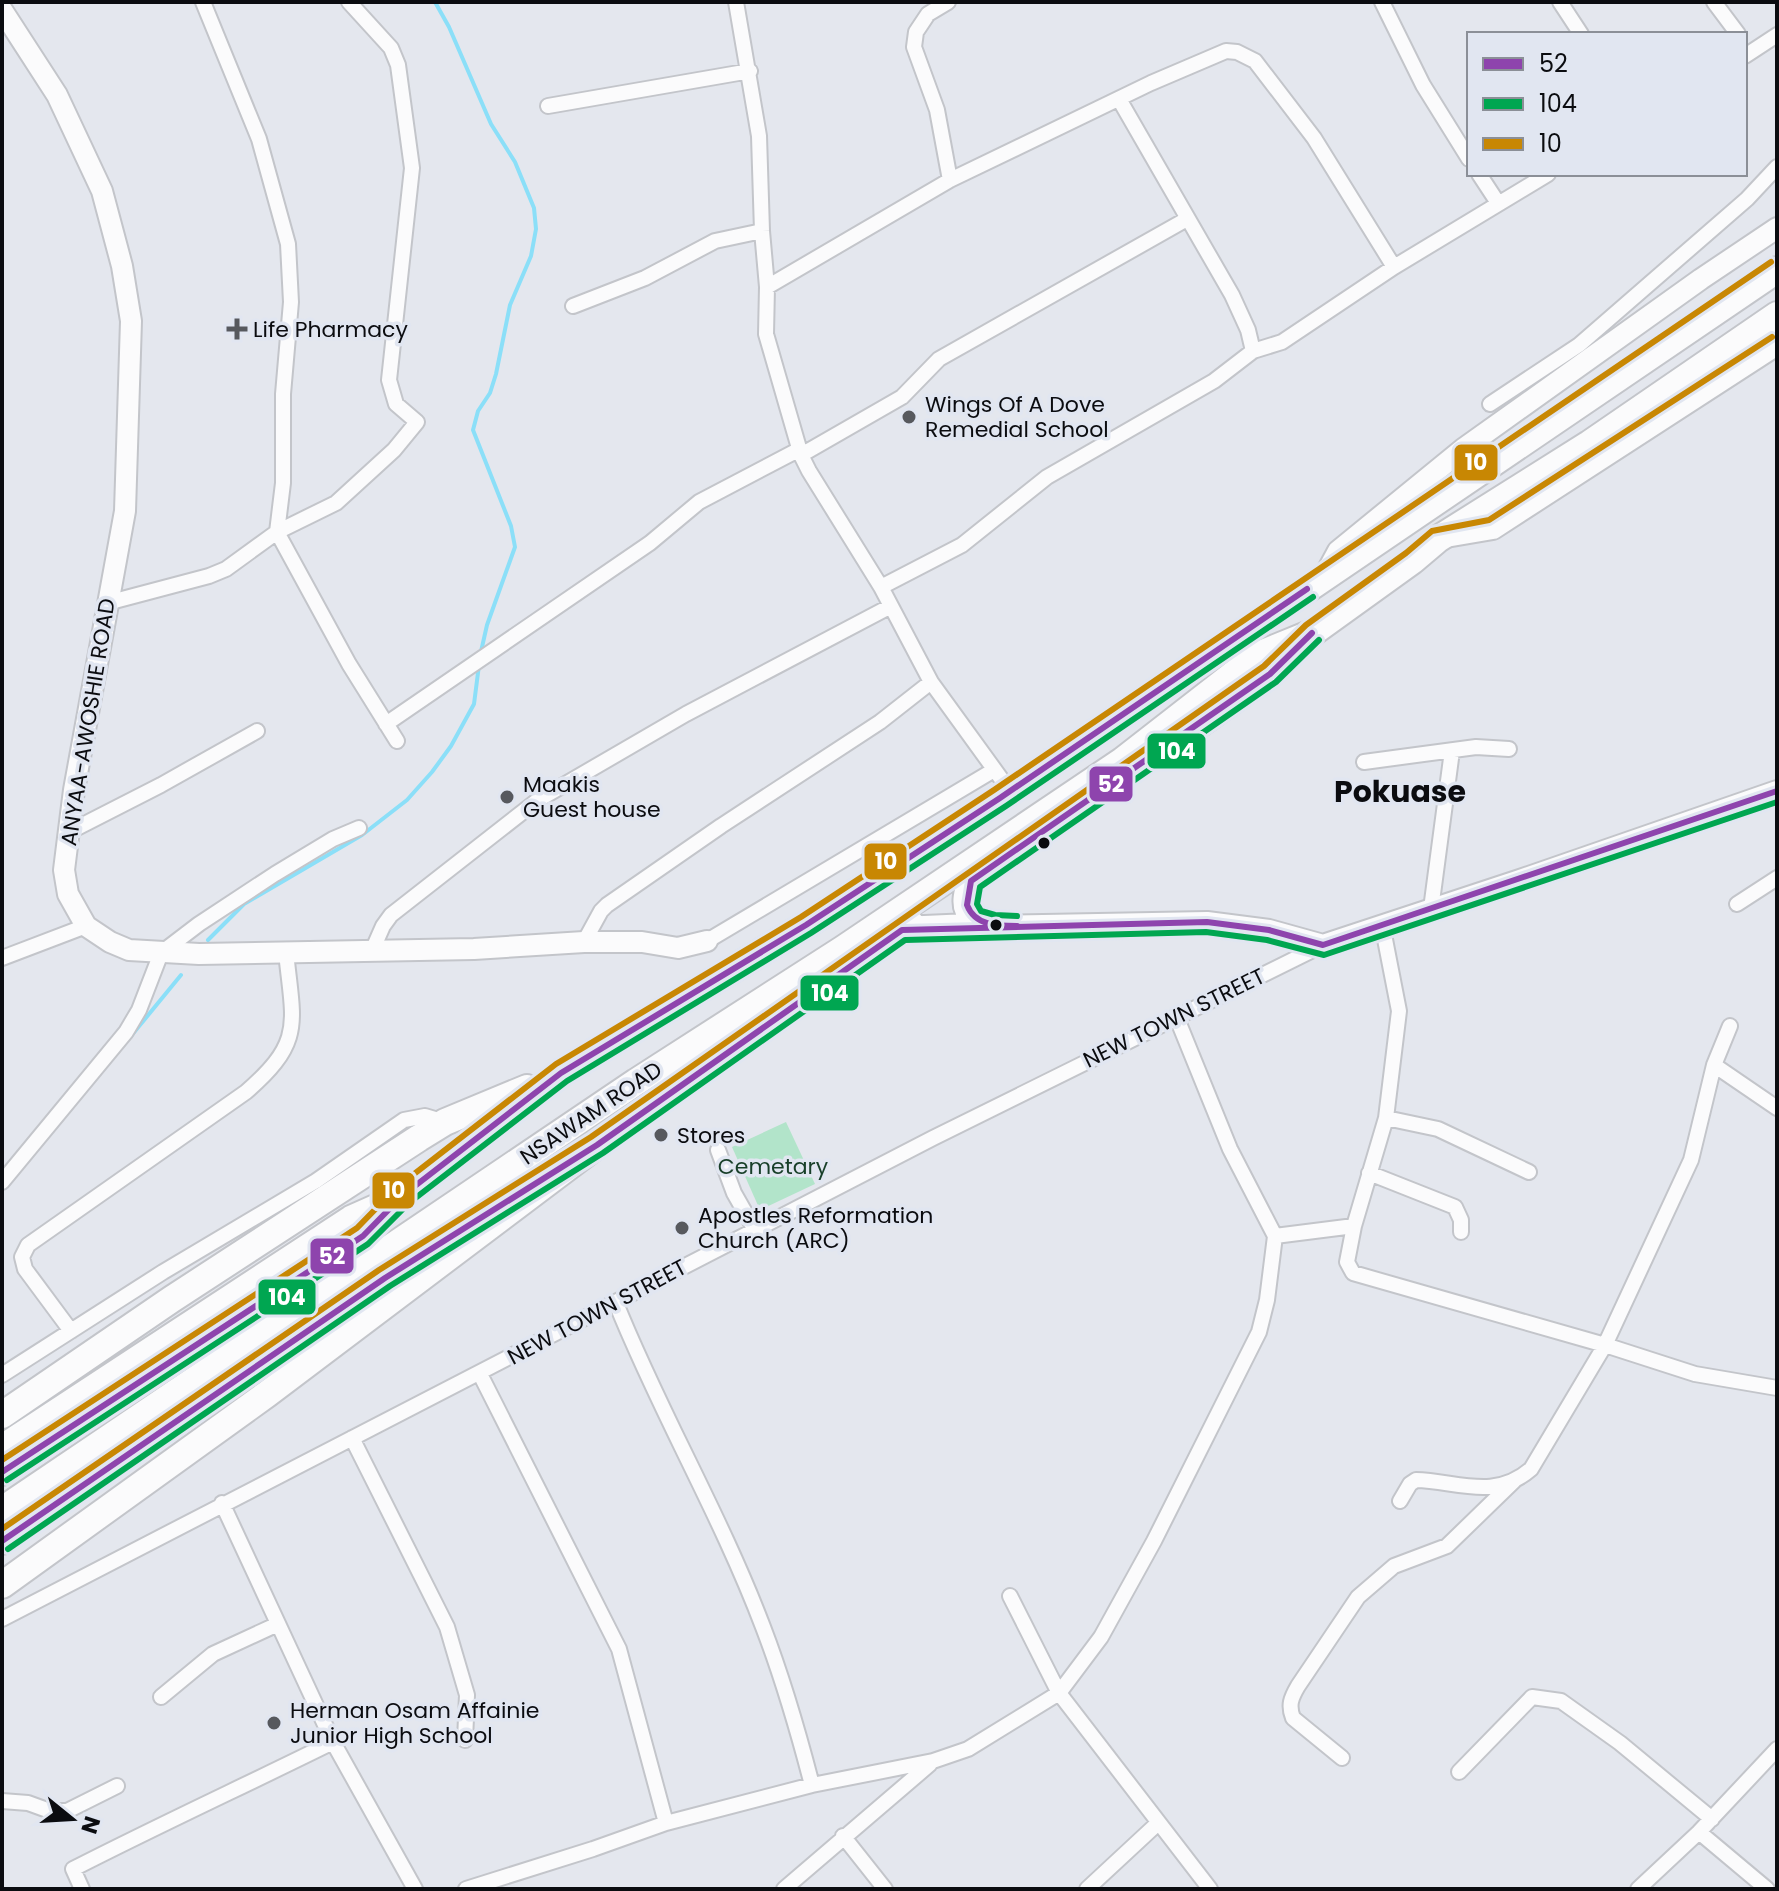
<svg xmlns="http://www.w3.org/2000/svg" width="1779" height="1891" viewBox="0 0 1779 1891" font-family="Poppins,sans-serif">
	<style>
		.green { fill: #b2e4ca }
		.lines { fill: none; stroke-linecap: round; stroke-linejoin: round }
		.stream { stroke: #8bdff8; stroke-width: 4 }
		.street-casing { stroke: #c3c5ca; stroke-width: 18 }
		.secondary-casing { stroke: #c3c5ca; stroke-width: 24 }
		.highway-casing { stroke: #c3c5ca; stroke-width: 30 }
		.street { stroke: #fbfbfc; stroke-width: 14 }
		.secondary { stroke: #fbfbfc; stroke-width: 20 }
		.highway { stroke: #fbfbfc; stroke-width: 26 }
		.bus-1-casing { stroke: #e1e6f1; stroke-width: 12 }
		.bus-2-casing { stroke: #e1e6f1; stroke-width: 12 }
		.bus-3-casing { stroke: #e1e6f1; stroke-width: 12 }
		.bus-1 { stroke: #8e44ad; stroke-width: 6 }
		.bus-2 { stroke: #00a651; stroke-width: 6 }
		.bus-3 { stroke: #c88703; stroke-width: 6 }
		.poi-dot { fill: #57595e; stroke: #e1e6f1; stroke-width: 3 }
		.bus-dot { fill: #0b0c10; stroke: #e1e6f1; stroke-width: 3 }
		.labels { text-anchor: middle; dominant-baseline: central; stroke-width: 7; stroke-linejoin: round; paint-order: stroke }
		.poi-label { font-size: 22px; fill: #0b0c10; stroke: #e1e6f1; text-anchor: start }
		.street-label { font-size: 22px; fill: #0b0c10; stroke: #e1e6f1 }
		.park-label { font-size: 22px; fill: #183f29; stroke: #e1e6f1 }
		.district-label { font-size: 30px; font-weight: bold; fill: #0b0c10; stroke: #e1e6f1 }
		.line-badge { stroke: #e1e6f1; stroke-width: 3 }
		.badge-label { font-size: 22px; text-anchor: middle; font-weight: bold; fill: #fff }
	</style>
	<rect width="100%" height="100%" fill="#e4e7ee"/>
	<path class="green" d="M786,1122L815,1184L760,1210L732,1147Z"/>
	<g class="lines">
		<path class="stream" d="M435,2L449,27L491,124L515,162L534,208L536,229L531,256L510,305L496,374L490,393L478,411L473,430L511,526L515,547L487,625L480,656
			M208,940L244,904L362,835L407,800L432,772L451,746L474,704L479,665
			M131,1036L181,975"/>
		<g class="street-casing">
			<path id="street" d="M349,2L391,48L398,65L412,168L389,380L396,404L417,422L394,450L336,503L277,532L349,664L397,741
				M736,2L759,136L762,231L767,287L766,334L801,455L809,471L881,587L931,682L1010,791
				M948,2L928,14L916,32L914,47L937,110L950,180
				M1382,2L1423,85L1469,159
				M1560,2L1581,34
				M1714,2L1738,34
				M1745,56L1777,35
				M1119,99L1232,295L1248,330L1253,351
				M548,106L750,71
				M1479,174L1498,203
				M767,287L950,180L1151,83L1226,51L1237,52L1255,61L1314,138L1394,267
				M573,306L645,278L715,241L762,231
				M1490,404L1579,345L1747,199L1777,167
				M801,455L902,397L939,359L1187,219
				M881,587L962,545L1047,477L1214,381L1253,351L1282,342L1394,267L1548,174
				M107,603L209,576L226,569L277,532L283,483V394L291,302L288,244L259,139L203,2
				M386,724L650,543L699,502L800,449
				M1364,762L1476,747L1509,749
				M67,833L161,785L257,731
				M1737,904L1777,878
				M1431,909L1452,751
				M1382,924L1399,1011L1386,1118L1354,1226L1347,1262L1353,1273L1605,1345L1695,1374L1777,1388
				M707,941L994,770
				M584,942L601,911L607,905L721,826L880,722L931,682
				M372,951L383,926L391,915L538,800L686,714L891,606
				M2,958L86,926
				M1714,1065L1777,1108
				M1386,1118L1438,1129L1529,1172
				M718,1150L734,1193L755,1230
				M1369,1173L1455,1207L1461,1220V1232
				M2,1182L126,1032L139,1010L161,953L199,924L275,874L333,839L359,828
				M1275,1236L1354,1226
				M616,1303C660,1413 721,1516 763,1627C783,1679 798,1731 812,1785
				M71,1331L25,1269L22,1257L28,1245L246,1092C305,1041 293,1023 286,952
				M480,1374L619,1649L666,1823
				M2,1375L163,1272L316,1181L404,1120L425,1116L445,1122
				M352,1438L447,1627L467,1695L465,1740
				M1400,1501L1410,1484L1416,1480C1457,1481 1494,1501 1531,1469L1605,1345L1691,1160L1714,1065L1730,1026
				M222,1503L333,1742L415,1889
				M1010,1596L1059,1693L1210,1889
				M2,1619L933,1138L1323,945
				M161,1697L213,1654L278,1624
				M1342,1758L1293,1718C1288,1705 1291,1698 1298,1686L1358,1597L1394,1566L1447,1546L1514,1481
				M1459,1772L1532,1697L1561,1701L1620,1743L1712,1819
				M2,1801L28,1803L50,1811H67L117,1786
				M1699,1832L1767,1889
				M843,1836L885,1889
				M82,1889L73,1869C159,1825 246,1785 333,1742
				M466,1889L593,1849L666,1823L812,1785L933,1761L968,1749L1059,1693L1101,1637L1154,1541L1259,1332L1267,1300L1275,1236L1230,1149L1176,1016
				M784,1889L930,1764
				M1087,1889L1157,1824
				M1638,1889L1699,1832L1777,1749"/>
		</g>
		<g class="secondary-casing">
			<path id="secondary" d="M2,10L57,95L102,191L122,266L131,321L125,511L74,790L64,870L68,894L86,926L110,942L129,950L199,954L474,949L584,942H642L678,948L707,941
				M1446,537L1493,529L1777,345
				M1325,575L1338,551L1463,449L1701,279L1777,228
				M992,926L1207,922L1269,930L1323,945L1517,881L1777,791"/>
		</g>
		<g class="highway-casing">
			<path id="highway" d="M1164,749L1270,674L1301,644
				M971,881C962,907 965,916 992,926
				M902,930L992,926
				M2,1415L172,1299L419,1138L445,1122L527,1088
				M2,1448L351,1219L387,1203
				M2,1472L363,1236L402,1196L561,1073L806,925L1000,798L1777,270
				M2,1510L636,1082L843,949L1122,761L1258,655L1312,633L1412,561L1438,539L1589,444L1777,315
				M2,1541L385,1278L452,1235
				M2,1585L267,1394L597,1145L911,924"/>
		</g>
		<use href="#street" class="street"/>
		<use href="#secondary" class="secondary"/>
		<use href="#highway" class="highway"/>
		<g class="bus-1-casing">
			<path id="bus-1" d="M1017,926C998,926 975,926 967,905L971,881L1270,674L1312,633
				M2,1472L363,1236L402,1196L561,1073L806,925L1000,798L1307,589
				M2,1541L385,1278L597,1145L902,930L1207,922L1269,930L1323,945L1777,791"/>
		</g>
		<g class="bus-2-casing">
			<path id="bus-2" d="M1017,916L995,915L981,911L977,904L980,887L1276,682L1319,640
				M7,1480L368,1244L409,1203L567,1081L811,933L1006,806L1313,597
				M8,1549L390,1286L603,1153L905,940L1206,932L1267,940L1324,955L1777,802"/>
		</g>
		<g class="bus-3-casing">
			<path id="bus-3" d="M2,1460L357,1228L396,1188L556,1064L801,917L994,790L1771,262
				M2,1529L379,1270L591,1137L1264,666L1306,625L1406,553L1432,531L1489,520L1772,337"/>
		</g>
		<use href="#bus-1" class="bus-1"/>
		<use href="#bus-2" class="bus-2"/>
		<use href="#bus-3" class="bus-3"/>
	</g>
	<g class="poi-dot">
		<path d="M233 317h8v8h8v8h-8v8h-8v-8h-8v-8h8z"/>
		<circle cx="909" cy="417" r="8"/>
		<circle cx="507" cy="797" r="8"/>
		<circle cx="661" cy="1135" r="8"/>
		<circle cx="682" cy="1228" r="8"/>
		<circle cx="274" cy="1723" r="8"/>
	</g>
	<g class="bus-dot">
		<circle cx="1044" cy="843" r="7"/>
		<circle cx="996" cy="925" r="7"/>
	</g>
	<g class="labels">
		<g class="poi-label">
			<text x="253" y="329">Life Pharmacy</text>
			<text x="925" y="404">Wings Of A Dove<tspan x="925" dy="25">Remedial School</tspan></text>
			<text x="523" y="784">Maakis<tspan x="523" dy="25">Guest house</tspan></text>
			<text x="677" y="1135">Stores</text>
			<text x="698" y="1215">Apostles Reformation<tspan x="698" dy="25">Church (ARC)</tspan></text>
			<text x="290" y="1710">Herman Osam Affainie<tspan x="290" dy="25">Junior High School</tspan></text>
		</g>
		<g class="street-label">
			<text transform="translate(88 722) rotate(-81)">ANYAA-AWOSHIE ROAD</text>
			<text transform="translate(1174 1018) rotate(-26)">NEW TOWN STREET</text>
			<text transform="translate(591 1113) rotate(-34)">NSAWAM ROAD</text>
			<text transform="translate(597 1312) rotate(-28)">NEW TOWN STREET</text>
		</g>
		<g class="park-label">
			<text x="773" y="1166">Cemetary</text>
		</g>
		<g class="district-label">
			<text x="1400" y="791">Pokuase</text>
		</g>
	</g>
	<g class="line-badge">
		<rect x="1453" y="443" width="46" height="39" rx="8" fill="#c88703"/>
		<rect x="1146" y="732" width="61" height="38" rx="8" fill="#00a651"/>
		<rect x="1088" y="765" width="46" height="38" rx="8" fill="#8e44ad"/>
		<rect x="863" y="842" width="45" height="39" rx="8" fill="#c88703"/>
		<rect x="799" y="974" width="61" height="38" rx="8" fill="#00a651"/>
		<rect x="371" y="1171" width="45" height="39" rx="8" fill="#c88703"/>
		<rect x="309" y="1237" width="46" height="38" rx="8" fill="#8e44ad"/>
		<rect x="257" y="1278" width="60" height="38" rx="8" fill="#00a651"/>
	</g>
	<g class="badge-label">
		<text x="1476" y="470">10</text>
		<text x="1177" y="759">104</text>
		<text x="1111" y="792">52</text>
		<text x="886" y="869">10</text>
		<text x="830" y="1001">104</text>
		<text x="394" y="1198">10</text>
		<text x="332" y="1264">52</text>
		<text x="287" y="1305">104</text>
	</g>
	<rect width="1779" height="1891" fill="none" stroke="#0b0c10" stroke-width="8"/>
	<rect x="1467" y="32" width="280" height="144" fill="#e1e6f1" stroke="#8b8f97" stroke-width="2"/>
	<rect x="1483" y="58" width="40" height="12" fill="#8e44ad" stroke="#8b8f97" stroke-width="2"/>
	<text x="1539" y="72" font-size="24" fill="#0b0c10">52</text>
	<rect x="1483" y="98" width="40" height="12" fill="#00a651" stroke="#8b8f97" stroke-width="2"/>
	<text x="1539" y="112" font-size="24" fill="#0b0c10">104</text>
	<rect x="1483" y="138" width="40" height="12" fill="#c88703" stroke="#8b8f97" stroke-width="2"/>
	<text x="1539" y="152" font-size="24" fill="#0b0c10">10</text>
	<g transform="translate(72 1819) rotate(108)" stroke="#e1e6f1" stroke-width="6" paint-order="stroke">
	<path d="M0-6L14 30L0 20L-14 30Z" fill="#0b0c10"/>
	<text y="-12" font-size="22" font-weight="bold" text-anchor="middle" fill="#0b0c10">N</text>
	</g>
</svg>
